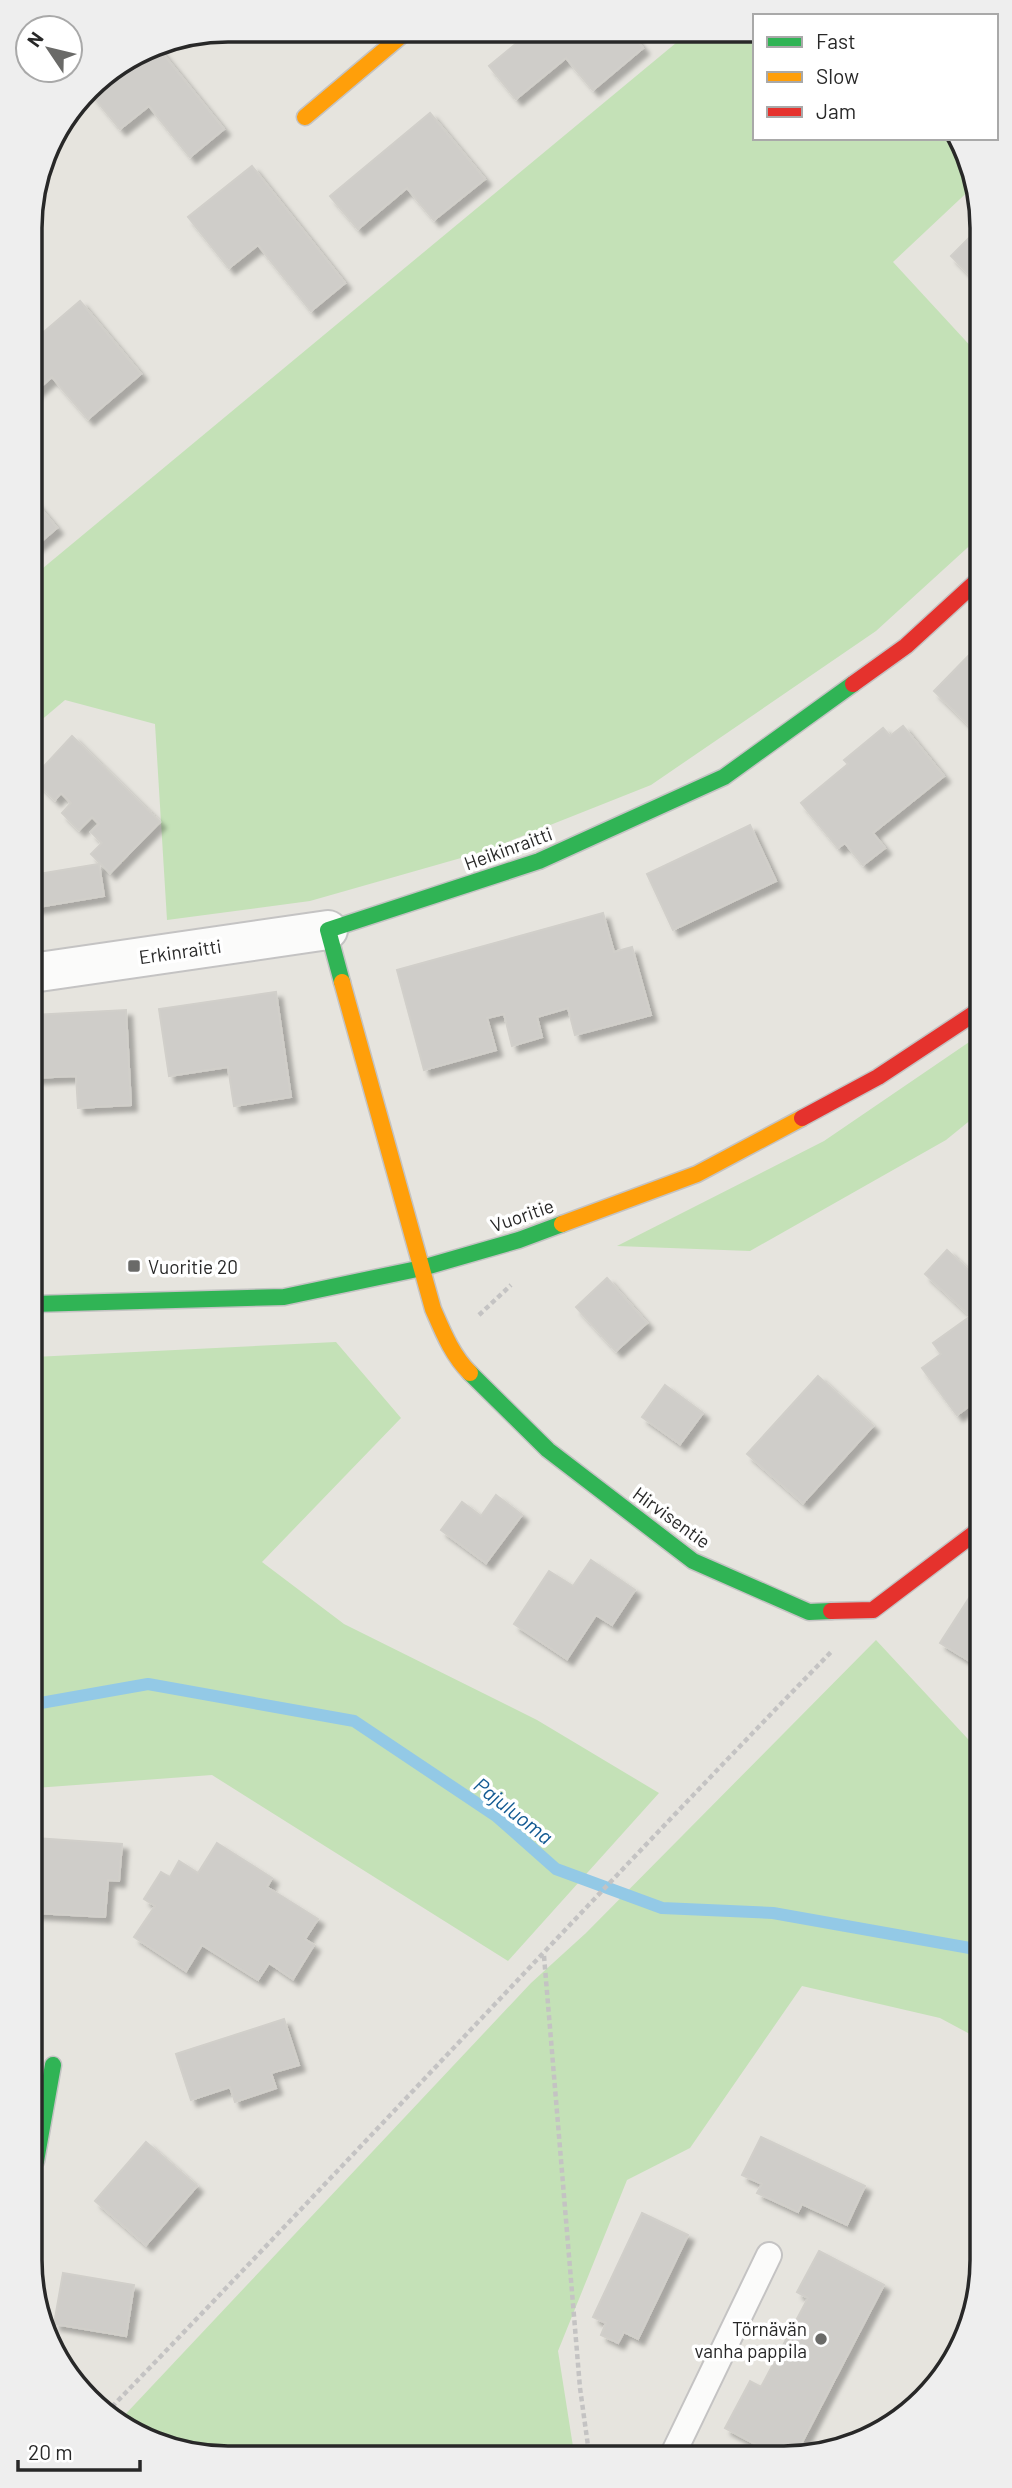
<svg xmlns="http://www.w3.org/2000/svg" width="1012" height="2488" viewBox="0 0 1012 2488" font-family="Barlow,sans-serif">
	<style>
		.green { fill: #c4e1b7 }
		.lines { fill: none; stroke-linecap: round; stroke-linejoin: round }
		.stream { stroke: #93c9e6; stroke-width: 12 }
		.building { fill: #cfcdc9; stroke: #d1cfca; stroke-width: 2; filter: url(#shadow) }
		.lane-casing { stroke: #c4c3c3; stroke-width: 28 }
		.street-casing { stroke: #c4c3c3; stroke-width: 42 }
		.fast-casing { stroke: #c4c3c3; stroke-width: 19 }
		.slow-casing { stroke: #c4c3c3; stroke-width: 19 }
		.jam-casing { stroke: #c4c3c3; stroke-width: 19 }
		.path { stroke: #c4c3c3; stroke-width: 4.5; stroke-dasharray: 5 3.5; stroke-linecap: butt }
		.lane { stroke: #fbfbfa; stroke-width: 24 }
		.street { stroke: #fbfbfa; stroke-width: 38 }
		.fast { stroke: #30b455; stroke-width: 16 }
		.slow { stroke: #ff9f0a; stroke-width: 16 }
		.jam { stroke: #e5322d; stroke-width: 16 }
		.poi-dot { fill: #6a6a68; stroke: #fff; stroke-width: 2.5 }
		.labels { text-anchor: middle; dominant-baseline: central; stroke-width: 7; stroke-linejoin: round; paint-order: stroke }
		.street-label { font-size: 19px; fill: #282828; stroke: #fff }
		.poi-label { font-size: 19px; fill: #282828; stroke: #fff; text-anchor: start }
		.water-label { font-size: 21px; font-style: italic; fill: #115992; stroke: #fff }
		.rim { fill: none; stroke: #282828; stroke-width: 3.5 }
	</style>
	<defs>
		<filter id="shadow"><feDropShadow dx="6" dy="6" stdDeviation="2" flood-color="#0004"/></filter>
	</defs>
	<rect width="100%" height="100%" fill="#e6e4de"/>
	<path class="green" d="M688,33H755V138H953L976,177V184L893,262L976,352L977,539L876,631L651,785L482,852L310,901L167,920L155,724L65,700L32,728L31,578Z
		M978,1036V1114L946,1140L750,1251L617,1246L824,1141Z
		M336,1342L401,1418L262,1562L344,1624L537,1720L659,1793L508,1961L212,1775L35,1788L34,1357Z
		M876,1640L980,1752L981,2040L940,2018L802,1986L690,2148L627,2180L558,2351L574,2453L189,2455L120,2420L531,1983L586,1933Z
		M974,2306L967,2336L933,2391L927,2395Z"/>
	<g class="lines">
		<path class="stream" d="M35,1704L148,1684L354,1721L496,1816L556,1869L662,1908L773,1913L981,1950"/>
	</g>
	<path class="building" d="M530,32H630L643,48L593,90L566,58L516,99L489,66Z
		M155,44L224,129L190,157L149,106L120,129L88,90L97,79Z
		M430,113L485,179L434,220L407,188L358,229L330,196Z
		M252,166L345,283L311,311L258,245L229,268L188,217Z
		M976,231V281L951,256Z
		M80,301L141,374L88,419L52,377L31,395V343Z
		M31,497L57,528L31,550Z
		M977,647V733L934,691Z
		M903,726L944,776L873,833L885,848L863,865L845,843L838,848L801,803L848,764L844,760L883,728L890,736Z
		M72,736L160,822L110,873L91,854L102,843L91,832L99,824L92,817L79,830L62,813L71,803L61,793L55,800L33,778Z
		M750,825L776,881L673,930L647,874Z
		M99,864L104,896L32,908V875Z
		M603,913L614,952L632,947L651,1015L575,1035L568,1008L537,1017L542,1037L512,1046L504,1014L487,1018L496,1050L424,1070L397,970Z
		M276,992L291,1097L234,1106L228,1067L169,1076L159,1009Z
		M126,1010L131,1105L78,1108L76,1076L33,1078V1015Z
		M947,1250L979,1280V1324L925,1274Z
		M607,1278L647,1323L616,1351L576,1307Z
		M968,1318L979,1333V1399L957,1415L922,1368L941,1354L933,1343Z
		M818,1376L873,1426L803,1503L747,1454Z
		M665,1385L703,1413L680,1444L642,1417Z
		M496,1495L522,1515L486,1563L441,1530L462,1502L481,1516Z
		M591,1560L635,1590L612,1625L596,1615L567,1659L514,1624L549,1571L573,1586Z
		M973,1592L980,1597V1659L976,1665L940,1643Z
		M35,1838L122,1844L119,1881L108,1880L105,1917L35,1913Z
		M217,1843L272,1878L267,1887L318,1919L305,1939L314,1945L293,1979L269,1963L258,1980L202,1945L186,1971L134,1937L155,1906L144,1899L161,1872L170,1877L179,1861L198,1873Z
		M284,2019L299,2065L271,2073L276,2088L235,2102L230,2087L191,2100L176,2054Z
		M761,2137L865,2186L847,2225L802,2204L798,2212L757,2193L762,2184L742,2175Z
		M146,2142L197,2186L146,2245L95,2201Z
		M642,2213L688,2235L638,2339L624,2332L618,2343L601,2335L606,2323L593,2317Z
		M819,2251L884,2285L797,2452H770L725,2428L750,2381L761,2387L808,2298L797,2292Z
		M63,2273L134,2285L126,2336L54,2324Z"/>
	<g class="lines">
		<g class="lane-casing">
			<path id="lane" d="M674,2452L769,2255"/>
		</g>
		<g class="street-casing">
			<path id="street" d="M32,973L328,930"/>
		</g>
		<g class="fast-casing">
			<path id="fast" d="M342,982L328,930L539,861L724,777L853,684
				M33,1304L284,1297L422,1268L519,1240L562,1224
				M470,1373L548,1450L693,1561L809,1612L831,1611
				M36,2161L53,2065"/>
		</g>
		<g class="slow-casing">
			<path id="slow" d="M305,117L407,31
				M342,982L433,1309C443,1332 452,1355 470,1373
				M562,1224L697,1174L802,1118"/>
		</g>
		<g class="jam-casing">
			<path id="jam" d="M853,684L906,646L977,581
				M802,1118L878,1077L978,1011
				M831,1611L873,1610L980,1529"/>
		</g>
		<path class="path" d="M479,1315L511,1285
			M544,1956L580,2388L589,2453
			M106,2413C350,2161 587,1903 832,1651"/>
		<use href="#lane" class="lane"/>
		<use href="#street" class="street"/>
		<use href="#fast" class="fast"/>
		<use href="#slow" class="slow"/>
		<use href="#jam" class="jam"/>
	</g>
	<g class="poi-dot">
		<rect x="127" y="1259" width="14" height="14" rx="3.5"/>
		<circle cx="821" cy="2339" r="7"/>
	</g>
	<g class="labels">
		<g class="street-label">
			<text transform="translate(508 848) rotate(-20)">Heikinraitti</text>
			<text transform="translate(180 951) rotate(-8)">Erkinraitti</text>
			<text transform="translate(522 1215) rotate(-19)">Vuoritie</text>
			<text transform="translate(672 1517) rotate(36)">Hirvisentie</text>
		</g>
		<g class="poi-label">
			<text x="148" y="1266">Vuoritie 20</text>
			<text x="807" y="2328" text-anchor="end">Törnävän<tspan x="807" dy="22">vanha pappila</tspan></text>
		</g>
		<g class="water-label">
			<text transform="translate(514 1810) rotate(38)">Pajuluoma</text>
		</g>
	</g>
	<path d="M0 0H1012V2488H0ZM228 42H784A186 186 0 0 1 970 228V2260A186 186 0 0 1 784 2446H228A186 186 0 0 1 42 2260V228A186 186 0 0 1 228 42Z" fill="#eee" fill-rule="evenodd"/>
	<path class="rim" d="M228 42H784A186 186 0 0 1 970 228V2260A186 186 0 0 1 784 2446H228A186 186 0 0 1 42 2260V228A186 186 0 0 1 228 42Z"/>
	<rect x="753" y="14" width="245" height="126" fill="#ffffff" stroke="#a9a9a9" stroke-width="2"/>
	<rect x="767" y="37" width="35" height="10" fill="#30b455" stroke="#a9a9a9" stroke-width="2"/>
	<text x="816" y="49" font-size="21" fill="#282828">Fast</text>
	<rect x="767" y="72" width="35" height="10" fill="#ff9f0a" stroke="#a9a9a9" stroke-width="2"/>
	<text x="816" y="84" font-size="21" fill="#282828">Slow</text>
	<rect x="767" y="107" width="35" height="10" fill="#e5322d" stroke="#a9a9a9" stroke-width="2"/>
	<text x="816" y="119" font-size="21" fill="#282828">Jam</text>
	<g transform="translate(49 49) rotate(305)"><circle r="33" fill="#ffffff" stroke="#a9a9a9" stroke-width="2"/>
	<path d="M0-5L12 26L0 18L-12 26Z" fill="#6a6a68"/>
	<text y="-10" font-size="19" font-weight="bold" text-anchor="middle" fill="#282828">N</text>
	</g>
	<path d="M18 2460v10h122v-10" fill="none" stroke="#282828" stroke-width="3.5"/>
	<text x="28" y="2460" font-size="21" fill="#282828" stroke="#ffffff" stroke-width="5" paint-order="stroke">20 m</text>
</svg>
